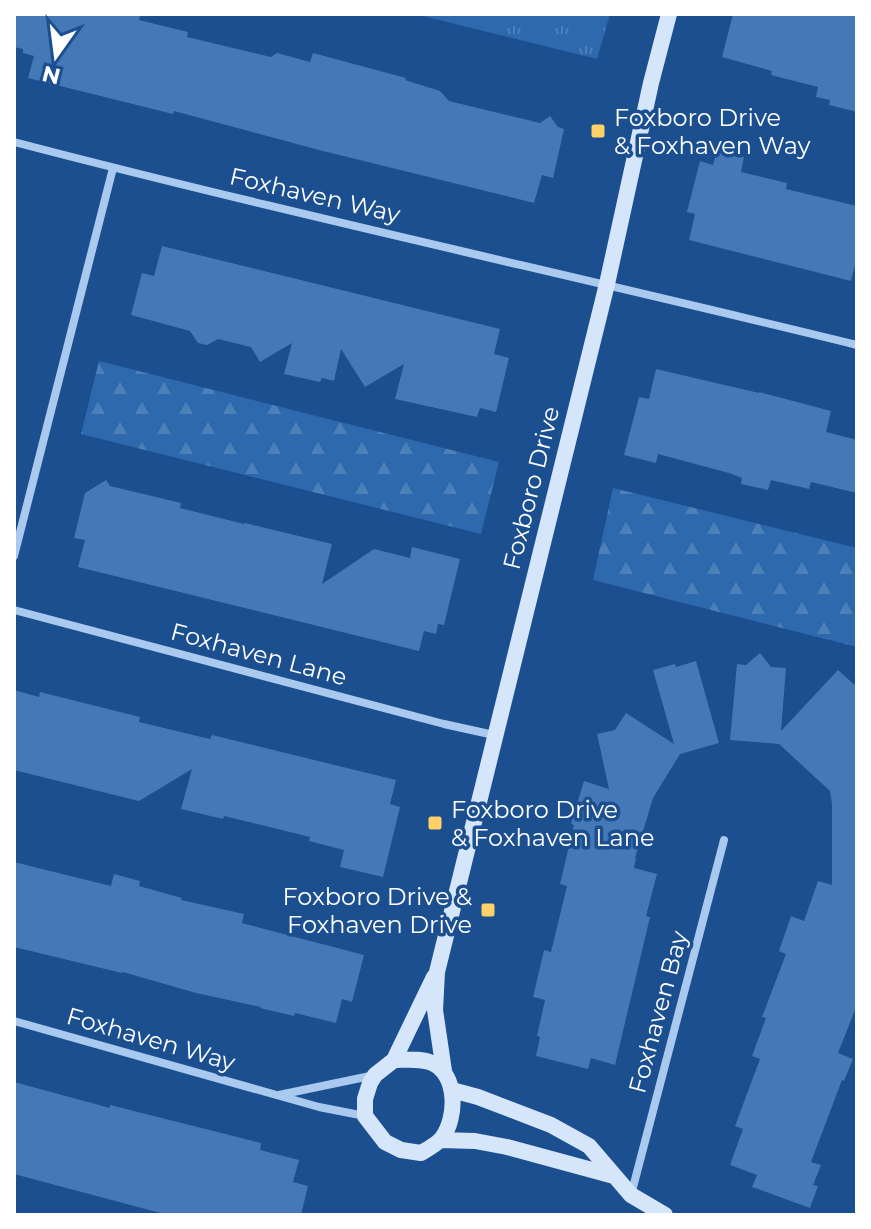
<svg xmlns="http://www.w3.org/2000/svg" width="871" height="1229" viewBox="0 0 871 1229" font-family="Montserrat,sans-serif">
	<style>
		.forest { fill: url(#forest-firs) }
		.park { fill: url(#park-tufts) }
		.building { fill: #4478b7 }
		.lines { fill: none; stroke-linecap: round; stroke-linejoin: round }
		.street { stroke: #a9c9ee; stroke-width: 8 }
		.secondary { stroke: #d6e6fa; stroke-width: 16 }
		.poi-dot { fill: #ffd166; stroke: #1b4f8f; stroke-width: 3 }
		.labels { text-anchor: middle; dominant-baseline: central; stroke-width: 7; stroke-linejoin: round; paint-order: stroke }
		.poi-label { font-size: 24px; fill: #fff; stroke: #1b4f8f; text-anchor: start }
		.street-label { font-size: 24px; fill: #fff; stroke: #1b4f8f }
	</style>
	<defs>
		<pattern id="forest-firs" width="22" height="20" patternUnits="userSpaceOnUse" patternTransform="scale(2)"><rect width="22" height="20" fill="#2e69ad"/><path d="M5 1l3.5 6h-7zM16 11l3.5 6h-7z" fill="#4d80b9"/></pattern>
		<pattern id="park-tufts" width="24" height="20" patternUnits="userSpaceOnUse" patternTransform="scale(2)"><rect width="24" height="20" fill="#2e69ad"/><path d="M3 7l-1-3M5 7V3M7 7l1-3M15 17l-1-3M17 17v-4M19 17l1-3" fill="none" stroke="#4d80b9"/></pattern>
	</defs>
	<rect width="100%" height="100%" fill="#1b4f8f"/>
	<path class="forest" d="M99,361L499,462L481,534L81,434Z
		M613,488L857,548V647L593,580Z"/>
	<path class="park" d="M415,14H610L597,59Z"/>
	<path class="building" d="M14,14H141L139,20L188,32L187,37L271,57L277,53L310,62L313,53L406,78L405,80L440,91L449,101L540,123L550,116L558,127L564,129L553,178L542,175L534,203L319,150L174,111L173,114L28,78L34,56L23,53V49L14,47Z
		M733,14H857V112L829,105L830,100L816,97L818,87L771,75L772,71L722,57Z
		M717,150L744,157L741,172L787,183L786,189L857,206V257L851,281L689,240L695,214L687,212L700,161L713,165Z
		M162,246L500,329L494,354L509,358L496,412L480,408L477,417L395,399L404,364L365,387L341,349L334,381L322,378L320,382L284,374L292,343L260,362L251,347L218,339L207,345L198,343L190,331L131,315L142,273L154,276Z
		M656,369L759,393V392L831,411L826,432L857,440V493L811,482L809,489L771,480L768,490L741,484L742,478L729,473L658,454L656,463L624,455L639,397L649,399Z
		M106,480L110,486L181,503L180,508L244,524L245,523L332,544L322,584L374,549L410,558L412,547L460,559L444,625L438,624L436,634L424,631L419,651L78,567L85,540L74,538L85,493Z
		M760,653L771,667L786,668L781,731L838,670L857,687V1005L838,1053L853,1059L844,1081L842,1080L811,1162L821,1165L813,1185L818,1186L810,1208L752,1187L757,1175L730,1165L743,1129L735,1126L760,1059L752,1056L766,1018L762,1017L786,954L779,951L791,916L804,921L818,881L832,885V804L830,791L779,744L730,740L737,664L746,665Z
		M696,661L719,743L680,754L653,798L635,858H636L634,868L657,874L646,916L650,917L615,1065L591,1058L588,1069L536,1056L540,1037L537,1036L545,1000L533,997L544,950L551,952L567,886L560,884L574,825L571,824L584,781L609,789L597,734L615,730L626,713L674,744L653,670L675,664L676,667Z
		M14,690L39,697L40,692L140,717L139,722L210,739L212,735L396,780L390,804L400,807L383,877L340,867L344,850L309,841L310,837L224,816L223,819L181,809L192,769L139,801L14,770Z
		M14,862L111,886L114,874L140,881L139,886L182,898L181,900L244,914L242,923L364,955L352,1002L342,999L336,1023L295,1013L294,1016L260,1008L261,1007L196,993L123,972L122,973L14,947Z
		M14,1082L110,1108V1105L261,1143L260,1150L299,1160L293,1182L308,1186L301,1215H168L14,1174Z"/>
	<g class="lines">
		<path class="street" d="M14,142C294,215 576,276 857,345
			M14,556L113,168
			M14,610L444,724L494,735
			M14,1021L319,1107L365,1116
			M279,1095L375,1075
			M631,1195L724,840"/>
		<path class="secondary" d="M394,1060C405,1060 421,1058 432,1063C458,1075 457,1118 442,1138C437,1144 428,1149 421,1153L401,1150L385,1142L365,1116V1099L370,1083L375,1075Z
			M394,1060L434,977
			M444,1071L435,1010L437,972L607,284L651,83L669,14
			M452,1090L478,1097L551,1125L589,1146L631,1195L665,1215
			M441,1140L475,1141L507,1147L614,1176"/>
	</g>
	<g class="poi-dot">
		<rect x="590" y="123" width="16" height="16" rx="4"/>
		<rect x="427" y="815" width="16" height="16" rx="4"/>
		<rect x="480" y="902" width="16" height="16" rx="4"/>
	</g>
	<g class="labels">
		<g class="poi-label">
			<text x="614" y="117">Foxboro Drive<tspan x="614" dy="28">&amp; Foxhaven Way</tspan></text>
			<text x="451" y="809">Foxboro Drive<tspan x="451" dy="28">&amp; Foxhaven Lane</tspan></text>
			<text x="472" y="896" text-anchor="end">Foxboro Drive &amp;<tspan x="472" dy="28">Foxhaven Drive</tspan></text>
		</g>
		<g class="street-label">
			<text transform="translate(315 195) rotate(13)">Foxhaven Way</text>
			<text transform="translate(531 488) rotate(-76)">Foxboro Drive</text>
			<text transform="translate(259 654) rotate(15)">Foxhaven Lane</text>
			<text transform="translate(658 1012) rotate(-75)">Foxhaven Bay</text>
			<text transform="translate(151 1039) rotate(16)">Foxhaven Way</text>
		</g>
	</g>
	<rect width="871" height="1229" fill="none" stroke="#ffffff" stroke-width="32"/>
	<g transform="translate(56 56) rotate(194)" stroke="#1b4f8f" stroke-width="6" paint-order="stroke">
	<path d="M0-6L14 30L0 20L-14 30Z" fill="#ffffff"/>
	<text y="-12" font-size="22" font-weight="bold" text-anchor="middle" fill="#ffffff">N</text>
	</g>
</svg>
